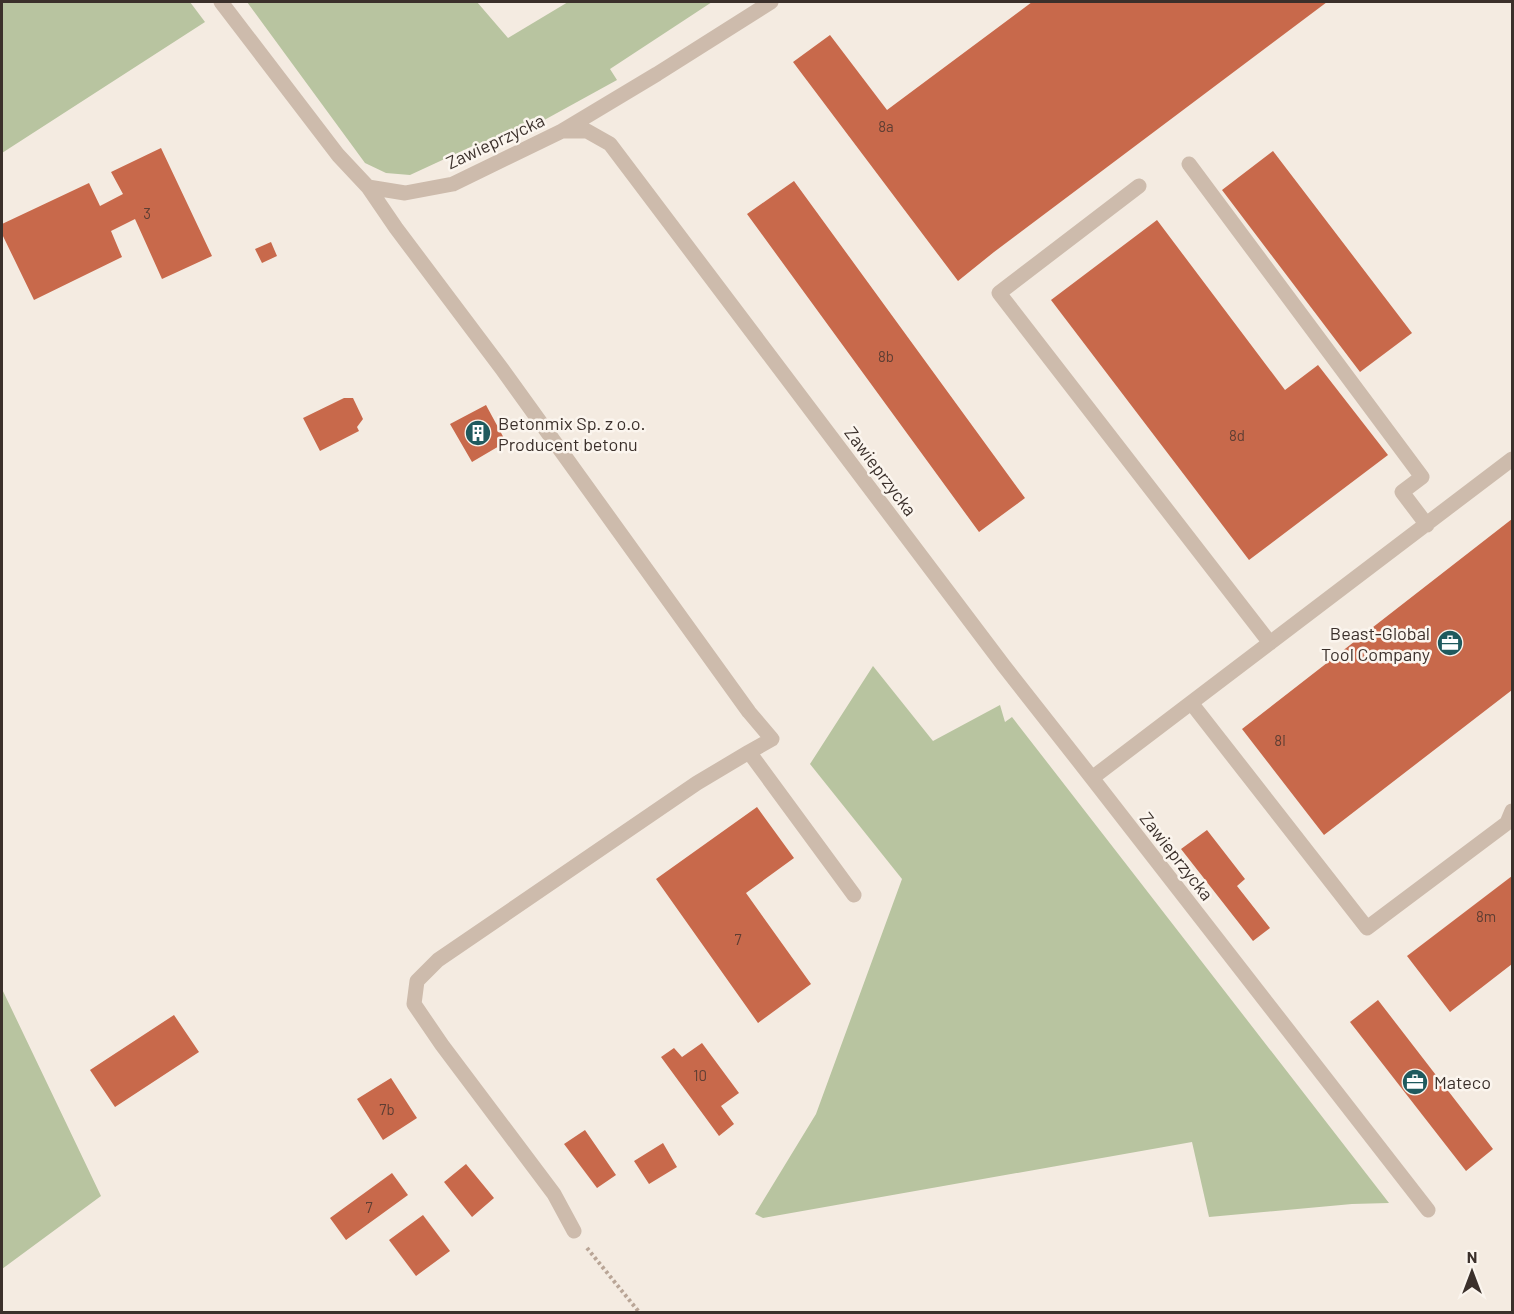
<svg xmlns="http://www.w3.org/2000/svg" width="1514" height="1314" viewBox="0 0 1514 1314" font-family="Barlow,sans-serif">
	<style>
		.green { fill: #b8c4a0 }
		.building { fill: #c8694b }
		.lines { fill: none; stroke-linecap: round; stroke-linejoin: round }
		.path { stroke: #b9a596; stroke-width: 4; stroke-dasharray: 3 3; stroke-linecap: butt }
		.minor { stroke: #cdbbac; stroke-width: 15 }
		.labels { text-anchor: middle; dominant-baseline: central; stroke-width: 5; stroke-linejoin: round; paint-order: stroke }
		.number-label { font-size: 15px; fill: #5e3e33 }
		.street-label { font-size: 18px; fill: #3b302b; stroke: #fbf5ee }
		.poi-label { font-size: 18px; fill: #3b302b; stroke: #fbf5ee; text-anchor: start }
	</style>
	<rect width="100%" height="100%" fill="#f4ebe1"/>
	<path class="green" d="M2,2H190L205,22L2,153Z
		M247,2H477L508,38L568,2H712L610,69L617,80L537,124L477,144L410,175L386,173L365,163Z
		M873,666L933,741L1000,705L1005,722L1012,717L1389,1203L1352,1204L1209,1217L1192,1142L763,1218L755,1214L816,1114L902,879L810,764Z
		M2,989L101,1196L2,1269Z"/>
	<path class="building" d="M1032,2H1327L994,252L958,281L793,62L830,35L887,110Z
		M161,148L212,256L162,279L135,219L111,231L122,257L34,300L2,234V224L89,183L100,206L123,194L111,172Z
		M1273,151L1412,333L1360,372L1222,190Z
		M794,181L1025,498L979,532L747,214Z
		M1157,220L1285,390L1318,365L1388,455L1249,560L1051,300Z
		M271,242L277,256L262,263L255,249Z
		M344,398H353L363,419L357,427L359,431L320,451L303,418Z
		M486,405L506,442L472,462L450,424Z
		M1512,519V690L1324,835L1242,729Z
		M757,807L794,858L746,893L811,984L758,1023L656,879Z
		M1207,830L1245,879L1237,886L1270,928L1253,941L1181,849Z
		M1512,876V964L1450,1012L1407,956Z
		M1378,1000L1493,1149L1466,1171L1350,1022Z
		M174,1015L199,1052L115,1107L90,1070Z
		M702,1043L739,1093L721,1106L734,1124L719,1136L661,1057L674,1048L682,1057Z
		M391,1078L417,1118L383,1140L357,1099Z
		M585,1130L616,1175L597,1188L564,1144Z
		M663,1143L677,1167L649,1184L634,1161Z
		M466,1164L494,1198L472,1217L444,1182Z
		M392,1173L408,1195L346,1240L330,1218Z
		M423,1215L450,1251L416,1276L389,1240Z"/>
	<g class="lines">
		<path class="path" d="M587,1248L639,1312"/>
		<path class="minor" d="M221,2L338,155L368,187L396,228L502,369L749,712L772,739L749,752L697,783L438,960L417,981L414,1004L442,1045L554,1194L574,1231
			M562,131L657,74L771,2
			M1189,164L1422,477L1402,492L1427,525
			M1139,186L999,293L1270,643
			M368,187L405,193L453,184L562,131H587L610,144L1004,666L1092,778L1428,1210
			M1192,704L1367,928L1507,823L1512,811
			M749,752L854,895
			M1092,778L1512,459"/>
	</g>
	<defs>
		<g id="building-disc" transform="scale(1.35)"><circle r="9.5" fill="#1f5a5e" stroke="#fbf5ee"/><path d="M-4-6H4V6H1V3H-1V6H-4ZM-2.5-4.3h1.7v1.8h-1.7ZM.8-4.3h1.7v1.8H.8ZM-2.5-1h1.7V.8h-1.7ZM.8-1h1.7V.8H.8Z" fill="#fff"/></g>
		<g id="office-disc" transform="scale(1.35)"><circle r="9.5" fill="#1f5a5e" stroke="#fbf5ee"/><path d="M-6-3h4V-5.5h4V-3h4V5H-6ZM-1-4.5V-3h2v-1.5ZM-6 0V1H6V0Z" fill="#fff"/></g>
	</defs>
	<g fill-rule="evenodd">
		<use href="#building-disc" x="478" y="433"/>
		<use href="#office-disc" x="1450" y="643"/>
		<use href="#office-disc" x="1415" y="1082"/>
	</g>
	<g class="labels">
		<g class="number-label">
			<text x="886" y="126">8a</text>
			<text x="147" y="213">3</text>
			<text x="886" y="356">8b</text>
			<text x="1237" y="435">8d</text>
			<text x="1280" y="740">8l</text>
			<text x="1486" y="916">8m</text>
			<text x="738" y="939">7</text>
			<text x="700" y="1075">10</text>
			<text x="387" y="1109">7b</text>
			<text x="369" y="1207">7</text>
		</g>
		<g class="street-label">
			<text transform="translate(495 141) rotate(-25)">Zawieprzycka</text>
			<text transform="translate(881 471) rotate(53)">Zawieprzycka</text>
			<text transform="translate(1177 856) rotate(52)">Zawieprzycka</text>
		</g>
		<g class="poi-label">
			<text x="498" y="423">Betonmix Sp. z o.o.<tspan x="498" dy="21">Producent betonu</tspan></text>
			<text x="1430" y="633" text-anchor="end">Beast-Global<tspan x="1430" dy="21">Tool Company</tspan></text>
			<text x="1434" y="1082">Mateco</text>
		</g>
	</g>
	<rect width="1514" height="1314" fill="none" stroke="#3b302b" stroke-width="6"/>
	<g transform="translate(1472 1272)" stroke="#fbf5ee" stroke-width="4.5" paint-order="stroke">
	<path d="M0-4.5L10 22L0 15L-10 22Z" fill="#3b302b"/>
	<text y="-9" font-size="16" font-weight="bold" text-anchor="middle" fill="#3b302b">N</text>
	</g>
</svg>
